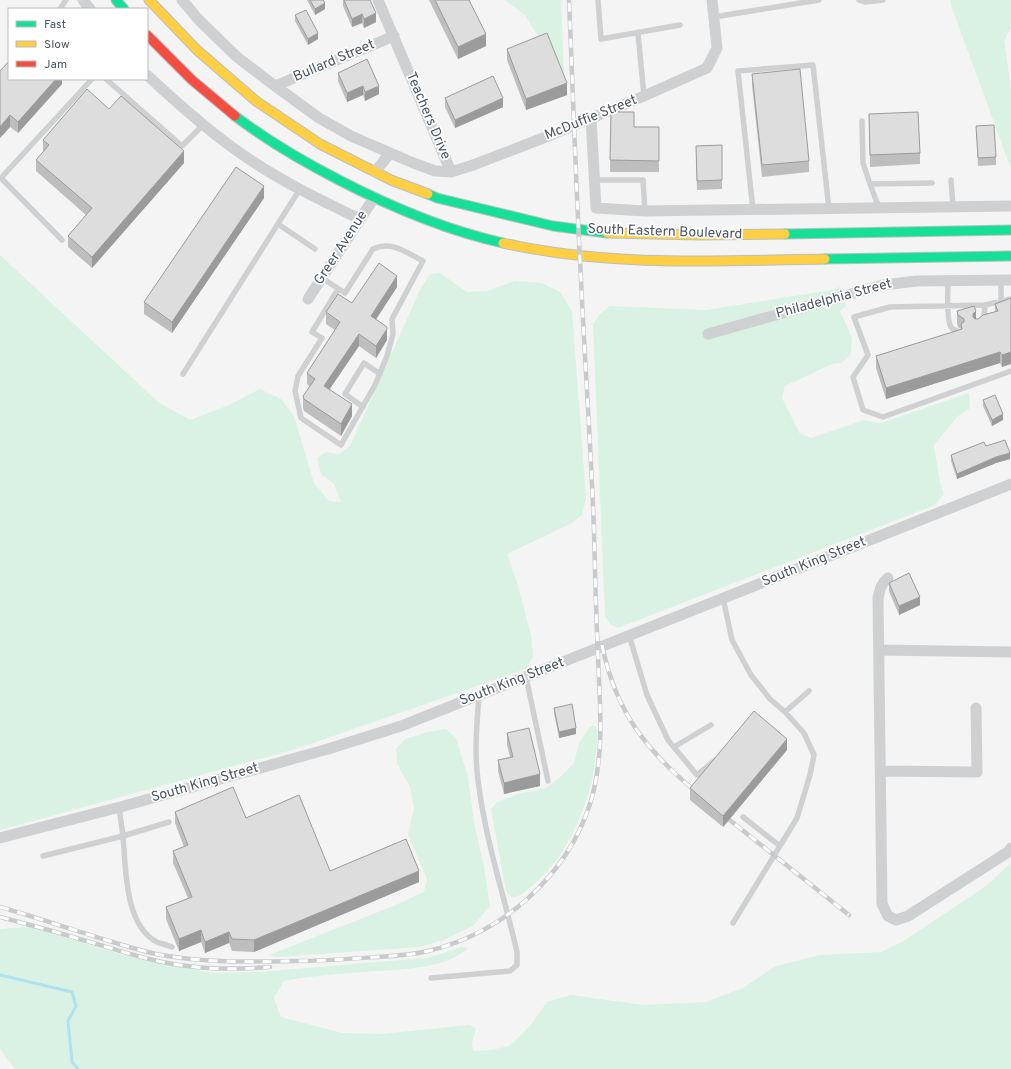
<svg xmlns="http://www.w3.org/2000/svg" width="1011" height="1069" viewBox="0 0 1011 1069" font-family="Overpass,sans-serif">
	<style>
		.green { fill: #d9f2e3 }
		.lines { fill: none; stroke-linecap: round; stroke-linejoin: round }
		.stream { stroke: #aee2f0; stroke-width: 3 }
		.fast-casing { stroke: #b9bec3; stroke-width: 11 }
		.slow-casing { stroke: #b9bec3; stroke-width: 11 }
		.jam-casing { stroke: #b9bec3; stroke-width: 11 }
		.lane { stroke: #ced0d2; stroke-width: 5.5 }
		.street { stroke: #ced0d2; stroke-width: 11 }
		.fast { stroke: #16e098; stroke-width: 9 }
		.slow { stroke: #ffcf43; stroke-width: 9 }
		.jam { stroke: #f24e42; stroke-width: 9 }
		.rail-casing { stroke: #c9cacc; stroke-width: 4.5 }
		.rail { stroke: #fff; stroke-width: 3; stroke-dasharray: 9; stroke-linecap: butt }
		.wall { fill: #bebebf }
		.shaded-wall { fill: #9b9b9b }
		.building { fill: #ddddde; stroke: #9b9b9b }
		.labels { text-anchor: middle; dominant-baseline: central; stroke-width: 3.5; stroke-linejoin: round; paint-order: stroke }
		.street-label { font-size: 14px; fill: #4a5661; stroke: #fff }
	</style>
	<rect width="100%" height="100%" fill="#f4f4f4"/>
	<path class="green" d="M505,0H561L564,75L537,35L525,15Z
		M951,0H1011V28L1004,41L1011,88V169L951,5Z
		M0,255L158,402L190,420L229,405L260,389L281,399L294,416L314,483L329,501L341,502L334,484L321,474L317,458L326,452L339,454L350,446L420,290L430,274L440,273L467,292L487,291L515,281L542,283L560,292L572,311L586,498L582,515L572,523L507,554L516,579L531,635L533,657L526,669L296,749L0,830Z
		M840,287L846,306L840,311L852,338L851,354L842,363L832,364L785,386L782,398L800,434L811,438L864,420L881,423L969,393L970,408L958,416L934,445L940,483L944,494L935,505L618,628L610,624L605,616L593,324L600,314L610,306L707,310L831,290Z
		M594,725L598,730C596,748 595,768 591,785C580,823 563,860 533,885C526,891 521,896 512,898L506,891L491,809L497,802L521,793L546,788L559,778L574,763L579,743L589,728Z
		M446,729L456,738L468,777L474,822L484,867L490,906L473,926L444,940L419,947L277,957L269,955L391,907L424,892L427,879L408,835L414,808L410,787L397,764L396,749L405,739L428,732Z
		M1011,863V1069H15L0,1049V929L28,927L38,929L120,954L212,973L259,972L413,959L427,958L462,947L468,948C444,971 395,969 363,972C336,974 310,976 284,981L274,998L281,1017L342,1033L381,1034L469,1025L476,1028L472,1044L473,1051L491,1050L509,1046L530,1026L547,1002L571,995L643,1005L706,1002L743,988L774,967L819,955L881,952L902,942L986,886Z"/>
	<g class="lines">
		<path class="stream" d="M0,975L72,992L76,1006L68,1021L72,1062L78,1069"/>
		<g class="fast-casing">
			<path id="fast" d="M116,0L124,9
				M235,116C268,141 302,161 339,180C391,207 445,230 503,243
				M428,194L437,198L553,226L607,233
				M785,234L1011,230
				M825,259L1011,256"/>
		</g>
		<g class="slow-casing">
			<path id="slow" d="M149,0L197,50L256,101L320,144L391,180L428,194
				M607,233L701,235L785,234
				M503,243C609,267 717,261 825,259"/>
		</g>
		<g class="jam-casing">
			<path id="jam" d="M147,35L192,80L235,116"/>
		</g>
		<path class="lane" d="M598,0L601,39L680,25
			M859,0L865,2L883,0
			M60,9L66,0
			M714,17L819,0
			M638,33L644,96
			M106,79L182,146L203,125
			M862,121L863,163L870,184
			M594,180H643L645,211
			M951,180L953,207
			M879,208L870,184L932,183
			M753,210L738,71L813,65L829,209
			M278,224L315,249
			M62,240L1,178L92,79
			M322,278L345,293L373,249C391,240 407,253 423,261L392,319L393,334L387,356L375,385L341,445L301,418L295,391L298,376L322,338L312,332L338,289
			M1001,280V301
			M948,281C948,290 946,320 951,327C953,330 957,331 960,332
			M1011,299L985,305L890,307L854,317L868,355L853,377L863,410L883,417L1011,371
			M982,322L984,316L985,305
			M183,374L300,189
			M363,407L345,394L364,363L380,374
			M723,598L732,640L751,675L770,699L785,712L804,733L814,755L810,775L797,818L733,923
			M629,635L647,695L668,740L697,775L715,760
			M526,677L548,781
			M785,712L809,691
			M674,747L711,725
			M119,807L123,836L169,822
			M743,817L780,846
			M43,856L123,836C126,867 124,925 157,942C162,944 167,945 172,947
			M431,978L510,971L517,965V952C504,895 485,839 478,780C474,752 477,723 479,695"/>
		<path class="street" d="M83,0L90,9
			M182,0L199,20L237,57L275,86L319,118L351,136L411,162L435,171L451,172L473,165L551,135L644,96L707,68L717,48L712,0
			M378,0L451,172
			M147,75C177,103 208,131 243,155C279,180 320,200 360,219
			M275,86L394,36
			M591,118L596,208L645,211L1011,206
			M375,172L390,153
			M308,299L374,198
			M708,334L883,285L917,281L1011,280
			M888,578C881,584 880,589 878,598L882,904L888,916L896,920L908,916L1008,852L1011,848
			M879,650L1011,652
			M881,771L977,772L976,708
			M0,838L124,806L328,749L401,726L1011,484"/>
		<use href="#fast" class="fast"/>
		<use href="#slow" class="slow"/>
		<use href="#jam" class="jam"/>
		<g class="rail-casing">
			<path id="rail" d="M602,645C616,713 647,752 700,795
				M721,813L849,915
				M0,907C35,917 70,929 106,940C122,945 139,950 156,954C202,963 248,962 295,961C323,961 349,959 377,957C394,956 411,955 428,951C503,933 566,877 590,804C605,756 600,706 598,657C596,615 595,573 594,531C591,448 585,364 581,280C576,187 573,93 569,0
				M0,917C25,924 51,930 76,938C113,948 149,962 188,966C216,970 243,969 270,967"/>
		</g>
		<use href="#rail" class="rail"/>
	</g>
	<path class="wall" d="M307,0H323L325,9L315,15Z
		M343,0H370L376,22L364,28L362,23L352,27L343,6Z
		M429,0H469L486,46L458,59Z
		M295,15L318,39L308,45L295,21Z
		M507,49L567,95L526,110L507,60Z
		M0,71L62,79V84L18,133L10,127L0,138Z
		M338,73L379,94L365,101L363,95L347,102L338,81Z
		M752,74L809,161V172L762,177L752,85Z
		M445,98L503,107L455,128L445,107Z
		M109,109L184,163L92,268L68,247V236L86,215L36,171V160L44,152L43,151V140Z
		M611,112L634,127H659V172H610Z
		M869,114L920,153V164L870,167Z
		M976,126L996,157V165L978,166Z
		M722,145V189L697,190L696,146Z
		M264,198L172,333L144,314V302Z
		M397,287L376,319L387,338V340L376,358L359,346L330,389L352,416L341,436L304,411L303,408V396L310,387L307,384V373L335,330L326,324V312Z
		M1011,298L1002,367L1000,363L886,399L876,368V356L961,330V329L958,327L957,323V311L976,319H978L995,312V304Z
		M983,400L1003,420L992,426L983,406Z
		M986,446L1010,459L996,463L957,479L951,461V455Z
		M889,583L920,605L899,615L889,591Z
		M554,708L576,734L559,738L554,713Z
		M507,733L540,786L504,794L498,771V760L510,757L507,745Z
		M787,750L723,827L690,800V788Z
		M175,812L246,818L330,871L419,882L254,952L232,951L229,943L205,953L201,942L179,951L166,919V907L188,898L173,863V851L184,847L175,823Z"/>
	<path class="shaded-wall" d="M325,3V9L315,15V9Z
		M376,13V22L364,28V19Z
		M362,14V23L352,27V19Z
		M318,33V39L308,45V39Z
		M486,34V46L458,59V47Z
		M56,79H62V84L18,133V122Z
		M567,83V95L526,110V99Z
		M363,86V95L347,102V93Z
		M379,86V94L365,101V92Z
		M503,98V107L455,128V120Z
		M10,115V127L0,138V127Z
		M184,151V163L92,268V257Z
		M264,186V198L172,333V322Z
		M397,276V287L371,327V316Z
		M976,311V322L973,325V314Z
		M387,327V340L376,358V346Z
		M359,334V346L324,397V386Z
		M1000,352V363L886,399V388Z
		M1011,352V364L1002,367V355Z
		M352,404V416L341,436V424Z
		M1003,414V420L992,426V420Z
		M1010,453V459L996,463L957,479V474L996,457Z
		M920,597V605L899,615V606Z
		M576,728V734L559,738V732Z
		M787,739V750L723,827V816Z
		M540,774V786L504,794V783Z
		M419,871V882L254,952V940Z
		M201,930V942L179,951V939Z
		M229,932V943L205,953V942Z"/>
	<path class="building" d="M310,0H323L325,3L315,9Z
		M344,0H370L376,13L364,19L362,14L352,19Z
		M435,0H469L486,34L458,47Z
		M306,10L318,33L308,39L295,15Z
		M547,33L567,83L526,99L507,49Z
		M367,59L379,86L365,92L363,86L347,93L338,73Z
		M9,61V79H56L18,122L10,115L0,127V71Z
		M800,69L809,161L762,165L752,74Z
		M493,76L503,98L455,120L445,98Z
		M87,89L109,109L121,96L184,151L92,257L68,236L92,208L36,160L49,145L43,140Z
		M611,112H634V127H659V161L610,160Z
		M918,112L920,153L870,155L869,114Z
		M994,125L996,157L978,158L976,126Z
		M722,145V180L697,181L696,146Z
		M236,167L264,186L172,322L144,302Z
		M379,263L397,276L371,316L387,327V329L376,346L359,334L324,386L352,404L341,424L304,399L303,396L315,379L307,373L340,322L326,312L338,294L352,303Z
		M1011,298V352L1002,355L1000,352L886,388L876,356L962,329L961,324L964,322V319L958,315L957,311L974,306L976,311L973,314V317L975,319H978L983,315L998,311L995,304Z
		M995,395L1003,414L992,420L983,400Z
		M1005,440L1010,453L996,457L957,474L951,455L984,442L986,446Z
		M909,573L920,597L899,606L889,583Z
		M572,704L576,728L559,732L554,708Z
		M754,711L787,739L723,816L690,788Z
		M529,728L540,774L504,783L498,760L513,757L507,733Z
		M233,787L246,818L299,795L330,871L406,839L419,871L254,940L232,939L229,932L205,942L201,930L179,939L166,907L192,897L173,851L188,845L175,812Z"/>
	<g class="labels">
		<g class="street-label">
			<text transform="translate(334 61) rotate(-23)">Bullard Street</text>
			<text transform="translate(428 116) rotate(67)">Teachers Drive</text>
			<text transform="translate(591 118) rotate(-22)">McDuffie Street</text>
			<text transform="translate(665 232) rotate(2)">South Eastern Boulevard</text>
			<text transform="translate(341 248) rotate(-57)">Greer Avenue</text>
			<text transform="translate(834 299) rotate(-15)">Philadelphia Street</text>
			<text transform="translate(814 562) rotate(-22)">South King Street</text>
			<text transform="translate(512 682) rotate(-21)">South King Street</text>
			<text transform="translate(205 783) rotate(-16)">South King Street</text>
		</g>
	</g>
	<rect x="8" y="8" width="140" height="72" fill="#ffffff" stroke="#b7bbc0"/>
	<rect x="16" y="21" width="20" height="6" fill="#16e098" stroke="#b7bbc0"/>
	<text x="44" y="28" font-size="12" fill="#4a5661">Fast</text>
	<rect x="16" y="41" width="20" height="6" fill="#ffcf43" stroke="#b7bbc0"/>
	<text x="44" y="48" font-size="12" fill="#4a5661">Slow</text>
	<rect x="16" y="61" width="20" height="6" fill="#f24e42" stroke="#b7bbc0"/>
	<text x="44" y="68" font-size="12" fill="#4a5661">Jam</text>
</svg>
